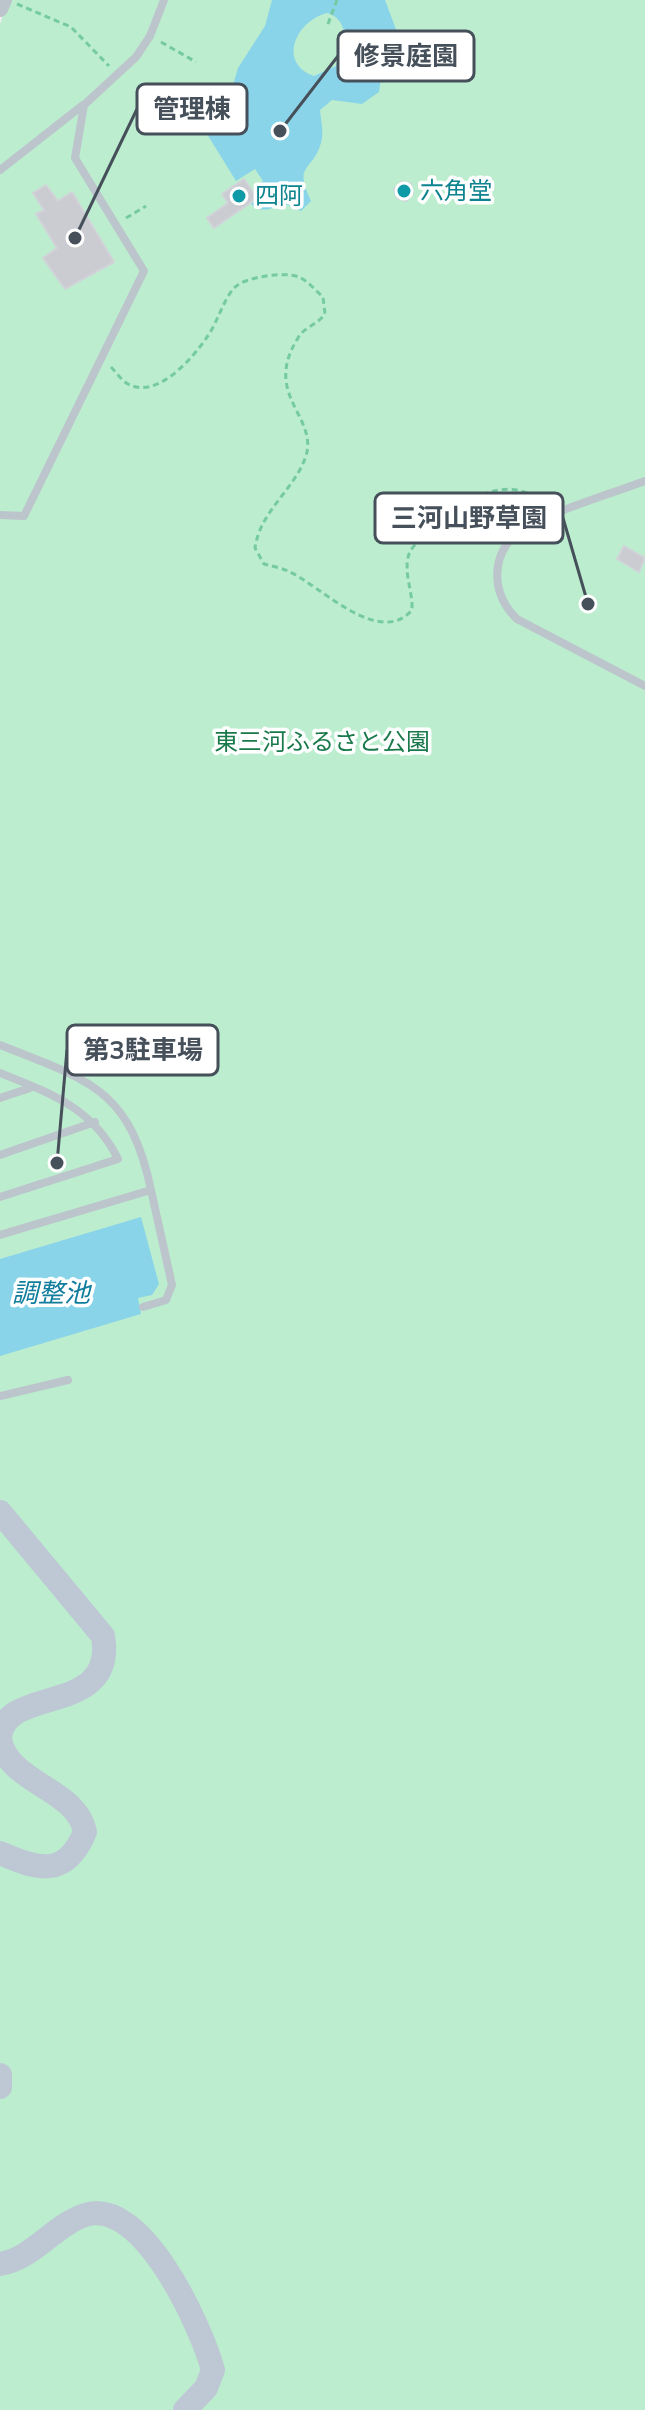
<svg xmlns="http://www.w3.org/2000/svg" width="645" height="2410" viewBox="0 0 645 2410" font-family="'Nunito Sans','Noto Sans JP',sans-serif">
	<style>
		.green { fill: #bcedcf }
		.water { fill: #8ad4e9; fill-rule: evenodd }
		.building { fill: #caccd2; stroke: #d1d3d9; stroke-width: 2 }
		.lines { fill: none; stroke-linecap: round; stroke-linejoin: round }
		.path { stroke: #75caa1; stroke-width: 3; stroke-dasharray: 6 4; stroke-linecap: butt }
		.lane { stroke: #bcc5cc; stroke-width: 8 }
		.street { stroke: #bcc5cc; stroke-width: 16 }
		.secondary { stroke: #bec8d4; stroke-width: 24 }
		.culture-dot { fill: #0f9aa8; stroke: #fff; stroke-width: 3 }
		.labels { text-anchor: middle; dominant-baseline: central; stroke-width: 7; stroke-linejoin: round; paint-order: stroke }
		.culture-label { font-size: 24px; fill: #0d838f; stroke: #fff; text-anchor: start }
		.park-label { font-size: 24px; fill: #19794a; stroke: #fff }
		.water-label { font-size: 26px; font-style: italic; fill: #107d9c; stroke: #fff }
		.leader { fill: none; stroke: #46505a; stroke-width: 3 }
		.callout-dot { fill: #46505a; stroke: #fff; stroke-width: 3 }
		.callout { fill: #fff; stroke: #46505a; stroke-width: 3 }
		.callout-label { font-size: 26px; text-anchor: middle; font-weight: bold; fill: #46505a }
	</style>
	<rect width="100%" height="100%" fill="#f0eded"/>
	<path class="green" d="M9,0H645V2410H0V24Z"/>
	<path class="water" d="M272,0H385L397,32L389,45L391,71L381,79L379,92L362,104L332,100L320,110C321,120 324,133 321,143C312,173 293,163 311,201L301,211L288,205C273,205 263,216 251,204L267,194L260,183L263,181L255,169L236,181L207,134L227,113L221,104L230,95L238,68L265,26ZM328,13C351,22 346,48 336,66L314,76C276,63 297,19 328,13Z
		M141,1217L159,1284L152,1295L138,1298L141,1314L0,1356V1259Z"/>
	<path class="building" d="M244,179L257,198L214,228L207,218L228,203L222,194Z
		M401,182L411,184L413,194L406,201L397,198L394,189Z
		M46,185L58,201L72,192L114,262L65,289L43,258L57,248L36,214L44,210L33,193Z
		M624,546L645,558L639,572L617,559Z"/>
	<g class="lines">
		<path class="path" d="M17,4L71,27L109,66
			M328,24L337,0
			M161,42L196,62
			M126,218L146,206
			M111,367C116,372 122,381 128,384C157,400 193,358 207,337C218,322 222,302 234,288C244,277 285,271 299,277C308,281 316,291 323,297L325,314C317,325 304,327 298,338C262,395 318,416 306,456C295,489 260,511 255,548L264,564C272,566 281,568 288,571C321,586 379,648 412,610C413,591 403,573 409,554C414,538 471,498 487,493C502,488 516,488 530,494L536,506"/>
		<path class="lane" d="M0,170L83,105
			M645,481C619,491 535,517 518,532C489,557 492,595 517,619L645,686
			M0,515L24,516L144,271L75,158L84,105L136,57L150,36L164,0
			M0,1045C89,1080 130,1089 151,1190L0,1235
			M0,1073C50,1093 93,1108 118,1159L0,1197
			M0,1098L33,1087
			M0,1155L95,1122
			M143,1307L166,1300L172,1285L151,1190
			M0,1396L68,1380"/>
		<path class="street" d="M0,9L4,0"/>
		<path class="secondary" d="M0,1512L103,1636C117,1718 3,1684 0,1738
			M0,1739C8,1784 77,1788 85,1832C66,1878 38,1870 0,1853
			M0,2075V2087
			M0,2264C34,2258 53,2226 85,2215C143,2196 202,2329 213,2370L206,2388L185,2410"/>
	</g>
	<g class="culture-dot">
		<circle cx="404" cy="191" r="8"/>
		<circle cx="239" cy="196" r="8"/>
	</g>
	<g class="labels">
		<g class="culture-label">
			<text x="420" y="191">六角堂</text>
			<text x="255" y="196">四阿</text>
		</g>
		<g class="park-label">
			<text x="322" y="742">東三河ふるさと公園</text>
		</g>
		<g class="water-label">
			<text x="51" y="1293">調整池</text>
		</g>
	</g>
	<path class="leader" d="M280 131L338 56M75 238L137 109M588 604L563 518M57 1163L67 1050"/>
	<g class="callout-dot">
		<circle cx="280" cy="131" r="8"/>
		<circle cx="75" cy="238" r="8"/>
		<circle cx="588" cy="604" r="8"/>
		<circle cx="57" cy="1163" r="8"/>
	</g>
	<g class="callout">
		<rect x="338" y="31" width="136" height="50" rx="8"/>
		<rect x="137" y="84" width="110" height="50" rx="8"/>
		<rect x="375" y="493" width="188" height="50" rx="8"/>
		<rect x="67" y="1025" width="151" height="50" rx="8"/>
	</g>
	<g class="callout-label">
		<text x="406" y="65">修景庭園</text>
		<text x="192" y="118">管理棟</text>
		<text x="469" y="527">三河山野草園</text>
		<text x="143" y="1059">第3駐車場</text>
	</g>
</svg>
